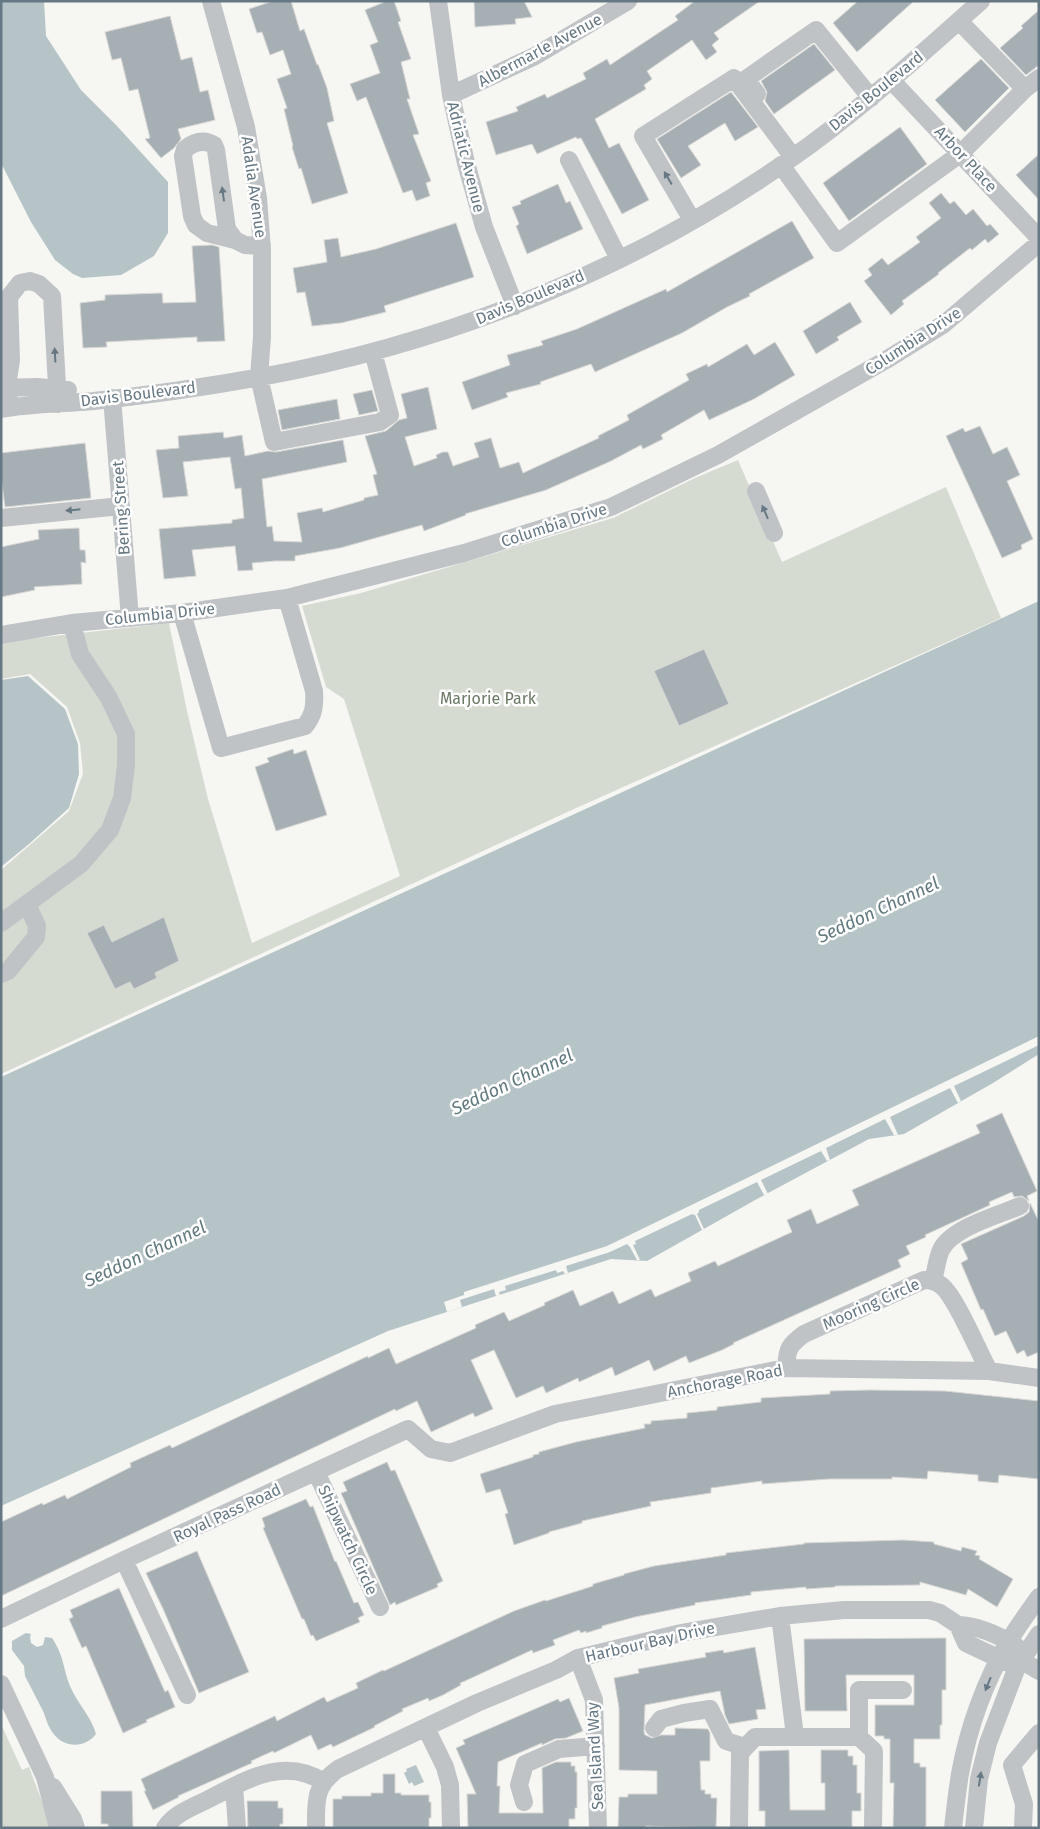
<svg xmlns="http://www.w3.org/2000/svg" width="1040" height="1829" viewBox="0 0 1040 1829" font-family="'Fira Sans',sans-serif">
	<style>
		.green { fill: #d6dbd2 }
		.water { fill: #b6c4c7 }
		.pier { fill: #f6f6f3 }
		.building { fill: #a6afb4; stroke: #d7d7d5 }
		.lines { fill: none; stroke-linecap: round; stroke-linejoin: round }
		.minor { stroke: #bfc3c6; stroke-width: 18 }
		.oneway { fill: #667883 }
		.labels { text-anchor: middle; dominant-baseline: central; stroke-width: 5; stroke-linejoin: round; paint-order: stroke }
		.street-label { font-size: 16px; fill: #667883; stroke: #fff }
		.park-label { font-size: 16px; fill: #6a7a64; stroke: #fff }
		.water-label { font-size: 18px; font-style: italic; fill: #617a7f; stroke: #fff }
	</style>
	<rect width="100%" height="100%" fill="#f6f6f3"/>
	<path class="green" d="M738,460L782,562L946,487L1001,618L563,814L1,1074V870L69,811L83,774L80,743L67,707L30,674L1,679V642L169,623L187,711L208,799L252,943L400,876L344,699L326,687L302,606L361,593L613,518L695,478Z
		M1,1724L22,1770L29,1767L52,1828H1Z"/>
	<path class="water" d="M1,1H44L46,36L81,90L117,126L168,182V233L154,256L121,275L82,278L73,274L55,260L31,222L1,163Z
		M1039,601V1054L993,1083L904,1134L869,1139L757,1199L647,1261L611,1259L388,1331L1,1506V1077Z
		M28,676L65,709L78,744L79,774L69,808L29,844L1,867V680Z
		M26,1633L31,1634L30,1637L31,1643L37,1647L43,1645L45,1637L52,1638C64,1656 63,1668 70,1686C77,1703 91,1716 96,1734C85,1749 63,1748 53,1733C48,1727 46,1718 43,1711C37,1699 31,1688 25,1676L24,1666L12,1650V1641Z
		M416,1765L424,1782L414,1786L412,1782L409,1784L404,1773L407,1771L406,1769Z"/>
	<path class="pier" d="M1039,1036V1045L954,1086L961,1101L958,1103L950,1088L890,1117L898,1135H894L885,1119L826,1148L830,1160L827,1161L821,1151L761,1180L768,1194L764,1195L757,1182L699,1210V1212L697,1214L704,1229L702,1230L695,1215L692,1214L635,1241L636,1244L633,1245L640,1260H637L630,1247L627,1244L610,1252L566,1266L568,1273L565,1274L563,1271L557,1273L556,1270L505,1286L506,1290L499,1292L500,1295L496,1296L494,1289L460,1300L462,1307L447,1312L444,1302L464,1295V1292L607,1246Z"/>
	<path class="building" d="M273,1H291L300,31L304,29L317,65L318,64L327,88L334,121L327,123L348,193L312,204L301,168L299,169L292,147L293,146L284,109L287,108L277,79L291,74L283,50L270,55L262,32L257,33L249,9Z
		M387,1H394L401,21L398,22L411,59L401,62L410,99H407L419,134L413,135L431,181L426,183L430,196L416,201L412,190L403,193L366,97L357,101L350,84L380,73L370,45L378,42L365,10Z
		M474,1H524L532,17L515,19L516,24L475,27Z
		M695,1H760L714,33L719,39L712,45L717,52L706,60L692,40L647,71L652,79L644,85L646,89L595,119L609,148L619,143L649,200L622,214L581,138L577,139L576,137L537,154L532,144L496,155L486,122L518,111L516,107L545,94L547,98L586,79L583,73L607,59L610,65L678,20L675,16Z
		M858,1H914L857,52L833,23Z
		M1039,10V65L1026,75L1000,48L1023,28L1021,26Z
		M170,16L181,60L192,57L200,92L208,90L215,120L178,129L181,139L174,148L161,158L145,139L150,138L138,89L129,91L121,58L112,60L105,32Z
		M814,44L835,70L774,114L765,101L767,92L761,81Z
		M981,59L1009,88L965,132L935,100Z
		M731,92L758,127L735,141L725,123L688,146L701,165L681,178L657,139Z
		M900,127L927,164L849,221L823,183Z
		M1039,154V200L1016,175Z
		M558,184L566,203L570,201L583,229L527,254L516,226L519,224L512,207L521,204L520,201Z
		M941,193L950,204L954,201L966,215L973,209L987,226L990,224L999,234L988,243L985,239L972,250L970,248L938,273L939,274L902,301L904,304L891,315L864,281L872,275L868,269L882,258L888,265L920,242L916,237L941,218L929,203Z
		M792,221L814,258L749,294L750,296L727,307L682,333L595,372L591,364L540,382L541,384L506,393L508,397L472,410L462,382L510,365L507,355L543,345L541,341L577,329L666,289L667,292Z
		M456,223L474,277L384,306L386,312L341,323L312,326L305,292L297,293L293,268L327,262L324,240L338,238L341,257L376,249Z
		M212,245L219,247L225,341L197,342V337L106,342L107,347L83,348L80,303L105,300V295L162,293L163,303L196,302L192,246Z
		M850,302L862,322L837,337L839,340L816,354L803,331Z
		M775,342L795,375L754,399L709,420L704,410L661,435L663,439L643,449L641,445L611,461L546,490L465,514L466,515L424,531L422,525L340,548L295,556V561H275L252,563L253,570L238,571L235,546L192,550L196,576L164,579L159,529L232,523V520L244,518L241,488L235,489L230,457L183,462L188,496L163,498L156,450L179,448L178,436L223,432L224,438L242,435L245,456L268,451L276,452L343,440L347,462L262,479L267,527L272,526L274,541L302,542L297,513L322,508L323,512L364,500V498L378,495L373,475L377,474L365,436L386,431L399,420L407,418L401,394L428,387L437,429L405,437L414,466L437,458L436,455L443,452H448L453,466L479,457L474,443L491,438L500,468L519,462L523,473L599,438L598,436L629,420L627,415L689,380L686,374L707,364L708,367L747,344L754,355Z
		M372,390L378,411L359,415L353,394Z
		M337,399L340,419L282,430L278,410Z
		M980,426L993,454L1007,447L1020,475L1007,481L1033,539L1021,545L1022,549L1002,558L946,436L963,428L965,432Z
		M85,443L91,498L5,507L1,476V453Z
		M79,528L80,550H85L86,563L81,562L82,584L34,587L35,590L1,597V547L39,539L38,530Z
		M704,649L729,704L679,726L654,671Z
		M293,749L294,754L306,750L327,815L276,831L255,767L269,762L267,758Z
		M164,917L179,961L155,973L157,978L134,989L130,982L115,989L87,933L104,925L112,942Z
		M1002,1113L1037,1191L1027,1196L1029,1201L1022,1196L1014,1197L1012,1192L989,1202L990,1205L925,1235L926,1237L906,1246L910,1254L898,1260L901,1267L733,1343L734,1344L722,1350L689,1363L686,1356L654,1371L649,1360L615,1376L612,1367L579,1382L578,1378L546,1393L543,1386L516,1398L494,1350L471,1360L493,1409L475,1417L473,1413L431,1432L417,1401L396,1411L395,1409L1,1596V1522L42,1503L43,1505L65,1495L67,1499L131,1467L130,1463L170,1445L172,1448L368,1356V1358L389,1348L396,1364L476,1328L475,1325L504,1312L509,1321L545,1305L544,1303L573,1290L580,1306L613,1291L619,1304L651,1289L655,1297L691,1281L688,1273L715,1261L718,1266L792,1232L787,1220L811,1209L817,1224L859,1205L852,1190L980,1133L976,1125Z
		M1030,1203L1039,1222V1352L1027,1357L1024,1350L1017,1354L1006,1331L995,1336L983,1309L981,1310L961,1263L968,1259L961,1244L1024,1216L1029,1212Z
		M869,1390L945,1391L1039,1401V1479L999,1475L998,1483L978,1481V1475L928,1471L927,1479L892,1477V1479H829L762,1484V1481L711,1488V1493L650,1502L651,1506L582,1521V1523L549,1532V1533L514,1545L505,1514L508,1513L500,1489L486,1493L480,1474L533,1457V1455L539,1454V1452L576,1442L645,1428L644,1424H651V1421L687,1418V1413L717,1410V1407L761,1402V1398L830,1394V1391Z
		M387,1462L391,1471L395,1470L443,1581L437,1584L438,1587L396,1605L395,1602L390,1605L341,1493L347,1491L343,1482Z
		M306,1499L310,1507L313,1506L335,1562L336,1561L354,1603L358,1602L364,1615L358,1618L360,1622L316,1641L313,1635L311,1636L304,1619H302L263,1528L265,1527L262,1518Z
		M903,1540L934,1542V1544L961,1551L962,1547L977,1551L975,1555L980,1556L979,1559L1013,1579L997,1607L968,1589L966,1595L920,1582V1585L835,1586V1587L806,1589V1587L751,1592V1595L695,1603V1605L635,1617L602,1626V1628L586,1633V1631L581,1633L579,1630L553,1640L555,1645L533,1653L532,1650L465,1681L460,1683L461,1685L443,1695L429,1701L428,1698L402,1709L403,1711L374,1726L375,1727L333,1747L331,1744L318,1750L311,1735L274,1753L273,1751L251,1761L252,1763L178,1796L179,1797L153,1810L144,1791H146L141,1779L275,1716L277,1721L324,1697L327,1702L358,1688L356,1683L383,1670L384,1671L514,1611L545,1600L546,1601L593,1586V1584L624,1575V1574L654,1566L726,1555V1553L804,1544V1543Z
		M197,1551L249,1672L199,1693L164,1611L146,1573Z
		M119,1588L165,1692L168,1690L175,1707L146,1720L147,1722L123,1733L86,1646L82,1648L69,1619L73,1617L70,1610Z
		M946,1638V1690H942V1725H940V1739H914V1763H920V1767H926V1825L925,1828H893L894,1783H890V1739H884V1736H875V1705H914V1675H846L847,1711H805L804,1639Z
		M755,1647L766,1709L756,1710L758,1719L729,1724L725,1715L720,1691L645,1705L644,1732L645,1735L652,1738L661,1735H675V1728L708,1729L710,1733V1761H700L701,1790H705V1794H711V1798H717L716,1828L646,1826V1828H618L619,1797H628V1794H657V1771L619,1770V1708L614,1678L639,1673L638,1669L706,1657L705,1653L723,1650L724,1653Z
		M569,1698L583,1731L566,1738L555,1739L542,1745V1743L498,1762L497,1786H500L499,1813H543L542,1768L556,1762H571V1766H575V1772H577V1808H575V1819H569V1828H468L467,1794H476L456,1748L465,1744L463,1740L558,1699L560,1702Z
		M789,1750L790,1810H825V1783H821V1750H848V1756H853V1765H857V1793H861V1811H852V1828H765V1811H759V1751Z
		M383,1774H395V1793H401V1795H429V1802H431V1818H429V1828H333V1799H342V1796H371V1793H383Z
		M101,1791H132L133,1828H108V1824H101Z
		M247,1801H278V1808H283V1824H280V1828H248Z"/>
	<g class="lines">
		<path class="minor" d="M211,1L246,127L258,198L262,250V337L259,377L274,442L380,422L390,415L373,352
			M438,1L451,95L466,163L484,227L515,306
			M892,81L1039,238
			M1025,89L1039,78
			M757,94L746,79L816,30L871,98
			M451,95L535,56L628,1
			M569,160L619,259
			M781,165L837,243L960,154L1025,89L959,21
			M692,220L643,136L734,78L793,157
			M235,240L227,229L216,150L214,145C204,139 194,142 185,149L183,156L192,216L196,225L207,233L235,240L245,245L262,246
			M1,388L37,387L68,390
			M112,398L130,618
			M9,408L8,380L11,360L9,297L20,283L30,281L39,284L52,296L58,404
			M1,409C32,403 63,404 94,401C149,395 206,387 261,377C457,341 648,263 810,145C870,101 925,51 981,1
			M756,491L774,533
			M1,518L121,506
			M182,613L221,748L305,726C314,715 315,705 314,691L287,598
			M1,635L72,623L182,613L287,598L464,553L611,507L718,455L886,360L944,324L1039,243
			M1,923L81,864L110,830L122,798L126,765V734L109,698L80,654L72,623
			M1,974L8,971L36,937L37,926L27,904
			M933,1280C936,1271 937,1258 941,1250C951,1228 999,1215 1020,1206
			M786,1368C787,1349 789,1345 804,1334L924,1280C931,1280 936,1281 942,1286C957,1299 978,1351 989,1371
			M316,1472L380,1607
			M124,1560L187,1695
			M780,1616L795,1736
			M1,1619L124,1560L408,1429L431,1449L450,1453L555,1414L786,1368L989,1371L1039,1378
			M958,1625C979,1626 999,1635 1017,1647
			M578,1658L594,1700L598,1828
			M1021,1660L1039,1671
			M1,1684L45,1777L58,1828
			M426,1728L445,1767L450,1785L451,1828
			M654,1728L661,1719L684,1713L710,1709L726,1741L745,1747
			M859,1737V1690H903
			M234,1786L237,1828
			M53,1787L73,1819L76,1828
			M524,1802L519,1785L525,1764L559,1749L596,1746
			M165,1828C175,1813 193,1807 209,1799C246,1780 284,1756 324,1782
			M316,1828C316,1801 314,1786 338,1769L477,1703L556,1670L578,1658L681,1633L780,1616L844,1610H929L940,1613L958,1625L966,1643L1017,1667
			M739,1828L740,1753L755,1737H859L874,1751L873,1828
			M953,1828C955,1810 957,1792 960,1774C968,1729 985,1681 1009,1641C1018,1626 1029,1611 1039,1597
			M974,1828L979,1779L988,1743L1017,1667L1039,1634
			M1023,1828L1024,1804L1012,1765L1039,1733"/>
	</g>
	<defs><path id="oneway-solid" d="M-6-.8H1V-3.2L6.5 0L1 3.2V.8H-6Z" transform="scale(1.25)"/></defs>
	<g class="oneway">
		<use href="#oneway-solid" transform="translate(668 178) rotate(-121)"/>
		<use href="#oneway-solid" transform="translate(223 194) rotate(-98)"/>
		<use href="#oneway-solid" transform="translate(55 355) rotate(-93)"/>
		<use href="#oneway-solid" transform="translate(73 510) rotate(174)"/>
		<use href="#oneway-solid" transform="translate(765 512) rotate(-113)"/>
		<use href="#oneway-solid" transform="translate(988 1684) rotate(112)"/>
		<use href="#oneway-solid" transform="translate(980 1779) rotate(-81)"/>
	</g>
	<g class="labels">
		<g class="street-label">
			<text transform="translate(540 50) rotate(-28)">Albermarle Avenue</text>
			<text transform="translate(876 91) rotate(-39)">Davis Boulevard</text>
			<text transform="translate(466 157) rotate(76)">Adriatic Avenue</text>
			<text transform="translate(966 159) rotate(47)">Arbor Place</text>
			<text transform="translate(254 187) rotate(82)">Adalia Avenue</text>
			<text transform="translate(530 297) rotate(-23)">Davis Boulevard</text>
			<text transform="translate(913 341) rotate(-33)">Columbia Drive</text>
			<text transform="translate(138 394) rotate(-7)">Davis Boulevard</text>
			<text transform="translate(121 508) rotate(-94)">Bering Street</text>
			<text transform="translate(554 525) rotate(-18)">Columbia Drive</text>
			<text transform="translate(160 614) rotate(-6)">Columbia Drive</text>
			<text transform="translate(871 1304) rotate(-24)">Mooring Circle</text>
			<text transform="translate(725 1381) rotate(-11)">Anchorage Road</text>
			<text transform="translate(227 1513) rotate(-25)">Royal Pass Road</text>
			<text transform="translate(348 1540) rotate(65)">Shipwatch Circle</text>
			<text transform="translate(650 1642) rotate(-13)">Harbour Bay Drive</text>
			<text transform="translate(595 1756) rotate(-93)">Sea Island Way</text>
		</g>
		<g class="park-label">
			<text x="488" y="698">Marjorie Park</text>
		</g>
		<g class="water-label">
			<text transform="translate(878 910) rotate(-25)">Seddon Channel</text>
			<text transform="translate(512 1082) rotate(-25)">Seddon Channel</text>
			<text transform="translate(145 1254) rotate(-25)">Seddon Channel</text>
		</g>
	</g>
	<rect width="1040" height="1829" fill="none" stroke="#667883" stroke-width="5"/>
</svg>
